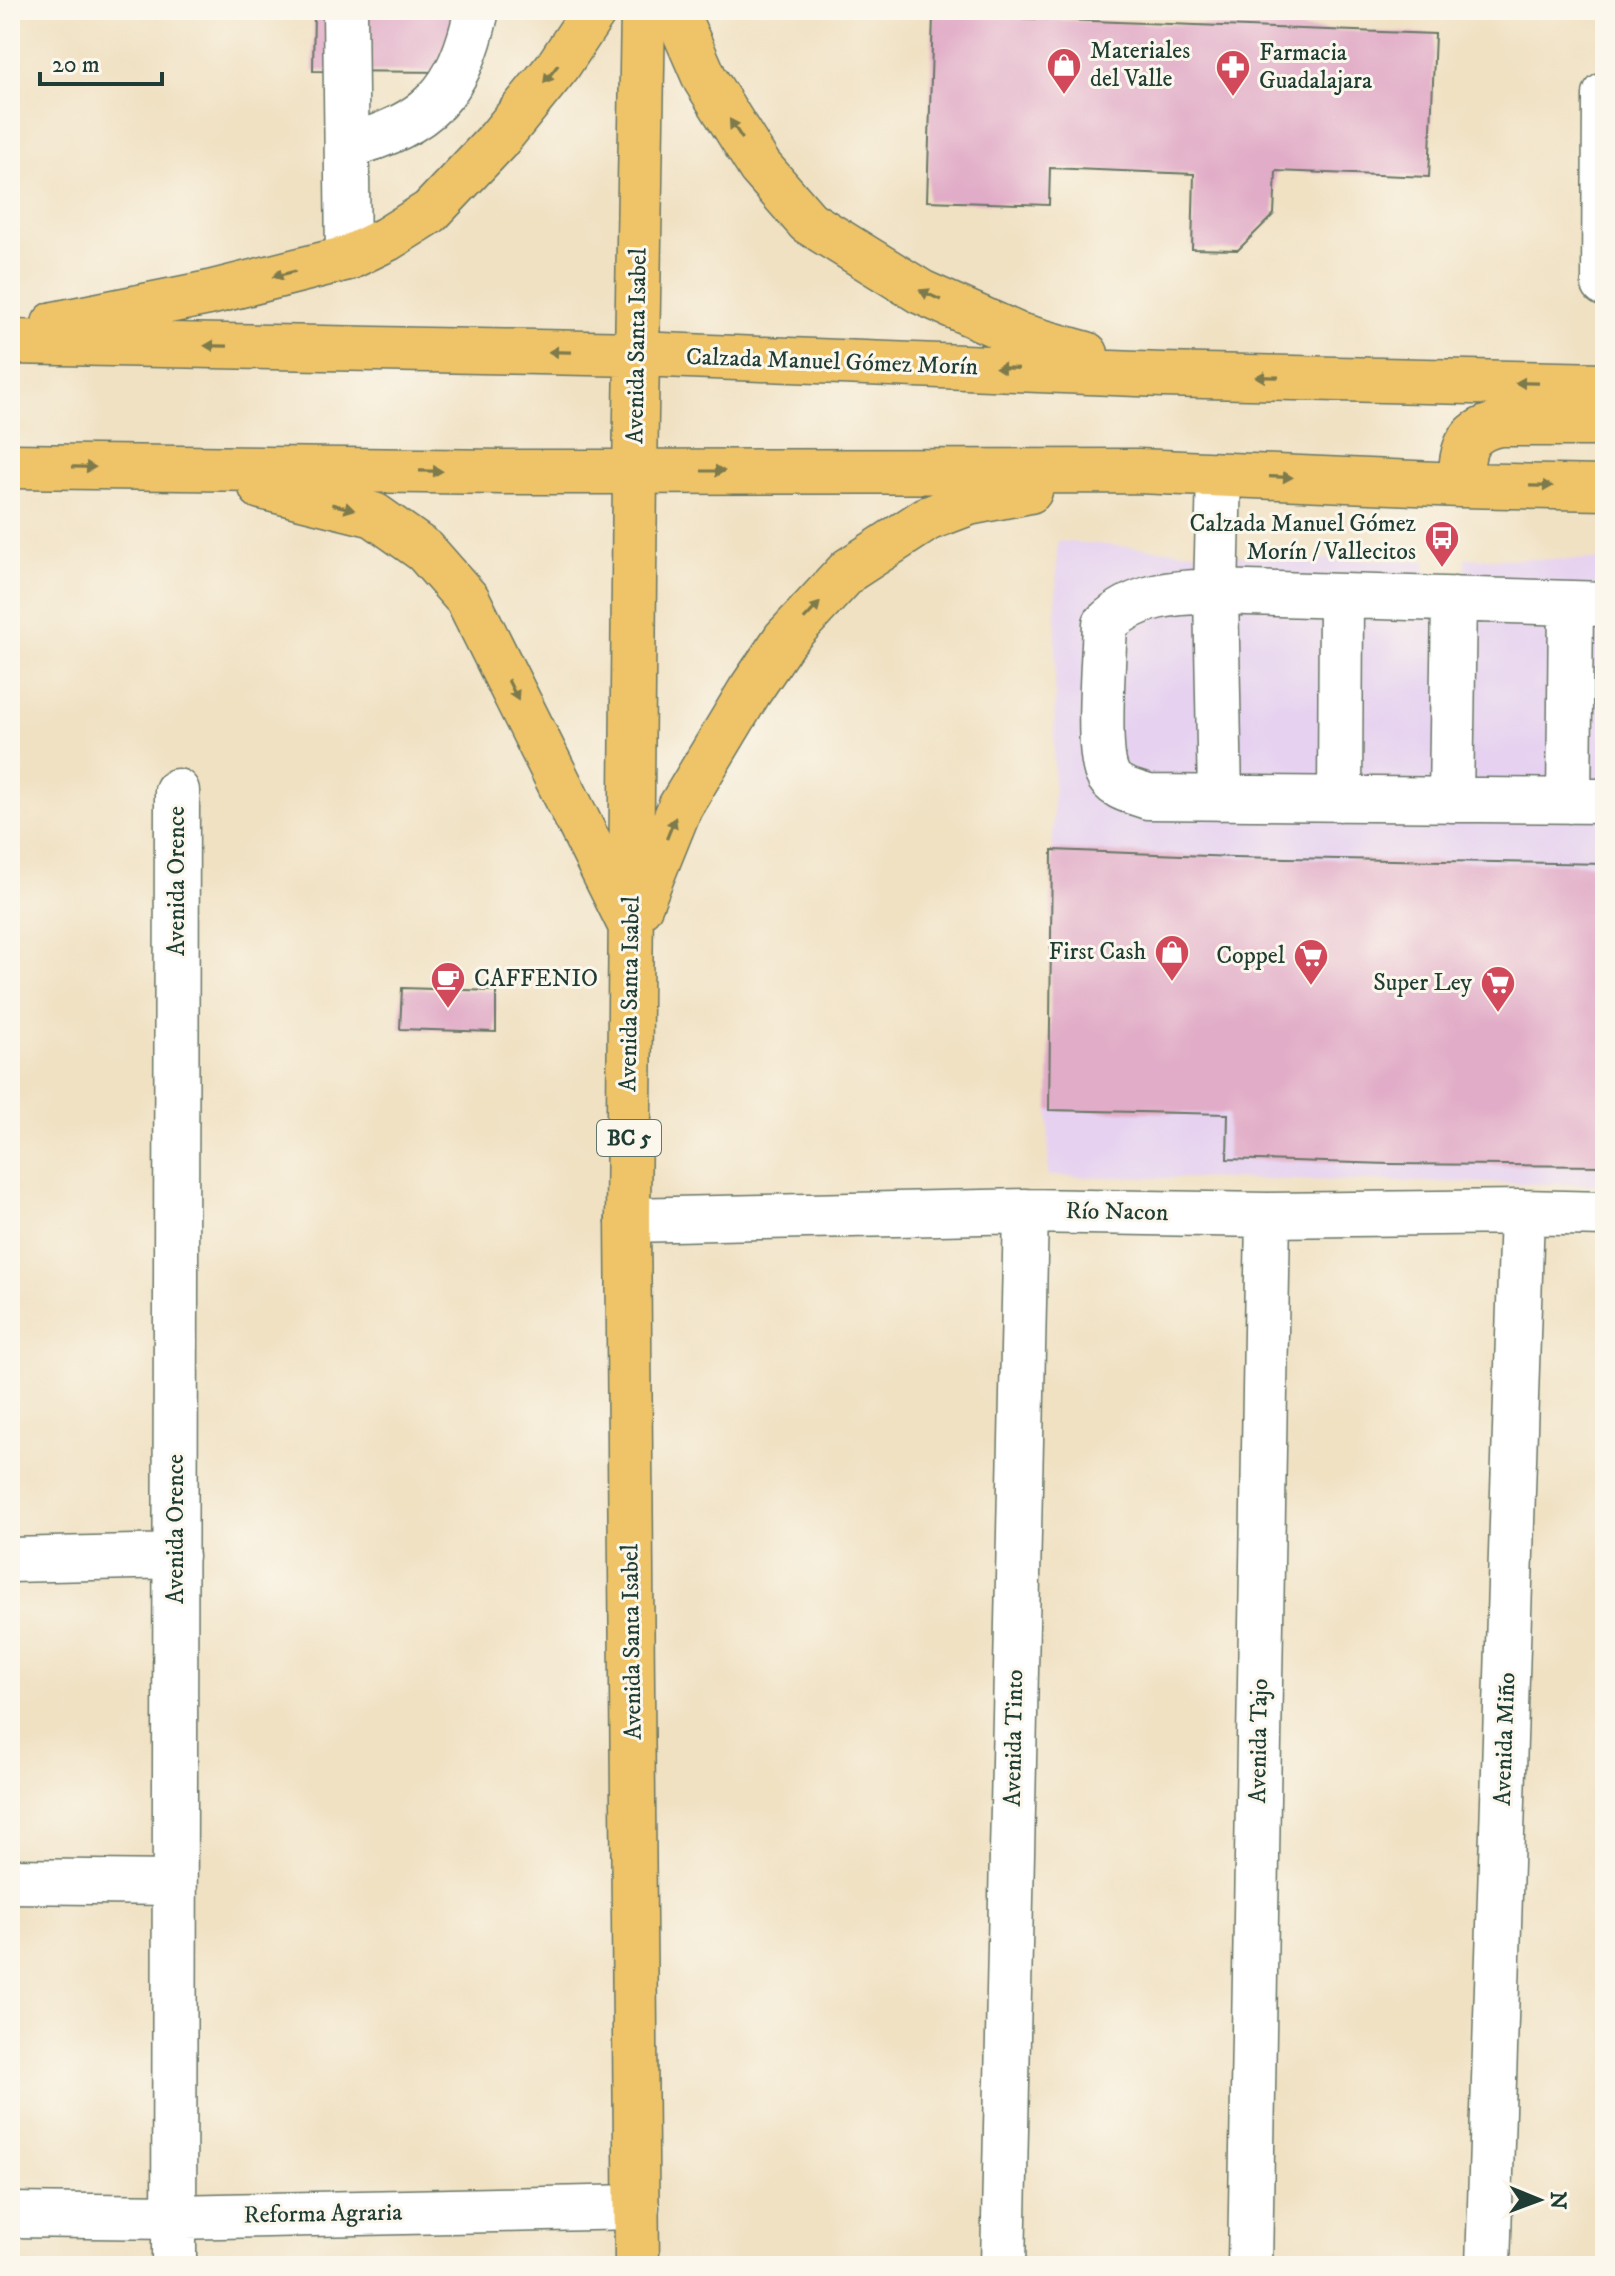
<svg xmlns="http://www.w3.org/2000/svg" width="1615" height="2276" viewBox="0 0 1615 2276" font-family="'IM FELL DW Pica',serif">
	<style>
		.built { fill: #e6d2f0 }
		.building { fill: #e1acc7 }
		.lines { fill: none; stroke-linecap: round; stroke-linejoin: round }
		.minor-casing { stroke: #687666; stroke-width: 47 }
		.major-casing { stroke: #687666; stroke-width: 47 }
		.minor { stroke: #fff; stroke-width: 44 }
		.major { stroke: #efc469; stroke-width: 44 }
		.oneway { fill: #7d7a4c }
		.labels { text-anchor: middle; dominant-baseline: central; stroke-width: 6; stroke-linejoin: round; paint-order: stroke }
		.shield { fill: #fbf7ec; stroke: #61756b; stroke-width: 2 }
		.shield-label { font-size: 22px; font-weight: bold; fill: #1f3d34 }
		.poi-label { font-size: 24px; fill: #1f3d34; stroke: #fbf7ec; text-anchor: end }
		.street-label { font-size: 24px; fill: #1f3d34; stroke: #fbf7ec }
	</style>
	<rect width="100%" height="100%" fill="#fbf7ec"/>
	<filter id="ink" filterUnits="userSpaceOnUse"><feTurbulence type="fractalNoise" baseFrequency=".0125" numOctaves="2"/><feDisplacementMap in="SourceGraphic" scale="16" xChannelSelector="R" yChannelSelector="G"/><feConvolveMatrix kernelMatrix="1 2 1 2 8 2 1 2 1" color-interpolation-filters="sRGB"/></filter>
	<filter id="wash" filterUnits="userSpaceOnUse"><feTurbulence type="fractalNoise" baseFrequency=".006" numOctaves="4" result="noise"/><feDisplacementMap in="SourceGraphic" scale="32" xChannelSelector="R" yChannelSelector="G"/><feGaussianBlur stdDeviation="1.8" result="paint"/><feColorMatrix in="noise" values="0 0 0 0 0 0 0 0 0 0 0 0 0 0 0 0 0 1.4 0 .05"/><feComposite in="paint" operator="in"/></filter>
	<g filter="url(#wash)">
		<rect width="100%" height="100%" fill="#f0e1c3"/>
		<path class="built" d="M1057,541L1271,558L1426,561L1425,586L1465,591V558L1605,560V1185L1048,1176Z"/>
		<g id="blocks">
			<path class="building" d="M314,10H454L453,72L313,71Z
				M933,15L1435,34L1429,177L1276,171L1274,214L1238,250L1192,249L1194,174L1050,168L1049,205L927,201Z
				M1052,850L1234,857L1605,864V1166L1389,1164L1227,1159L1228,1114L1049,1110Z
				M402,988L496,991V1032L400,1029Z"/>
		</g>
	</g>
	<g filter="url(#ink)">
		<use href="#blocks" fill-opacity="0" stroke="#687666" stroke-width="2"/>
		<g class="lines">
			<g class="minor-casing">
				<path id="minor" d="M345,10L348,258
					M347,146C429,124 459,93 477,10
					M1604,284L1605,95
					M1219,475L1216,592C1176,591 1135,595 1105,624C1104,656 1096,748 1107,773C1113,789 1134,792 1148,797L1605,801
					M1220,798L1216,592L1605,604
					M1340,799L1341,596
					M1451,800L1454,599
					M1569,801L1571,603
					M628,1220L1026,1211L1268,1215L1522,1212L1605,1214
					M10,1560L176,1556
					M10,1881L174,1883
					M10,2215L174,2217L637,2207
					M174,2266L177,791
					M1003,2266L1026,1211
					M1250,2266L1268,1215
					M1488,2266L1522,1212"/>
			</g>
			<g class="major-casing">
				<path id="major" d="M675,10L705,79L760,167L808,222L921,292L1018,335L1086,354
					M54,324L209,293L348,258L387,239L430,212L498,140L558,66L595,10
					M10,342L638,354L1162,375L1605,385
					M10,466L504,472L1138,471L1460,485L1605,488
					M1460,485C1462,452 1463,431 1500,424H1605
					M261,487L374,515L425,551L468,600L628,921
					M640,906L680,807L749,692L785,639L849,570L927,519L969,503L1030,491
					M637,2266L628,1220L635,472L643,10"/>
			</g>
			<use href="#minor" class="minor"/>
			<use href="#major" class="major"/>
		</g>
		<defs><path id="oneway-solid" d="M-6-.8H1V-3.2L6.5 0L1 3.2V.8H-6Z" transform="scale(2)"/></defs>
		<g class="oneway">
			<use href="#oneway-solid" transform="translate(551 74) rotate(128)"/>
			<use href="#oneway-solid" transform="translate(736 129) rotate(-123)"/>
			<use href="#oneway-solid" transform="translate(284 274) rotate(166)"/>
			<use href="#oneway-solid" transform="translate(930 295) rotate(-155)"/>
			<use href="#oneway-solid" transform="translate(216 346) rotate(-179)"/>
			<use href="#oneway-solid" transform="translate(560 352) rotate(-179)"/>
			<use href="#oneway-solid" transform="translate(1007 368) rotate(-178)"/>
			<use href="#oneway-solid" transform="translate(1267 377) rotate(-179)"/>
			<use href="#oneway-solid" transform="translate(1527 383) rotate(-179)"/>
			<use href="#oneway-solid" transform="translate(84 467) rotate(1)"/>
			<use href="#oneway-solid" transform="translate(431 471) rotate(1)"/>
			<use href="#oneway-solid" transform="translate(713 471)"/>
			<use href="#oneway-solid" transform="translate(1281 477) rotate(2)"/>
			<use href="#oneway-solid" transform="translate(1541 486) rotate(1)"/>
			<use href="#oneway-solid" transform="translate(343 507) rotate(14)"/>
			<use href="#oneway-solid" transform="translate(812 611) rotate(-47)"/>
			<use href="#oneway-solid" transform="translate(513 690) rotate(64)"/>
			<use href="#oneway-solid" transform="translate(671 828) rotate(-68)"/>
		</g>
	</g>
	<defs>
		<g id="shop-pin" transform="scale(1.8)"><path d="M0 17L-7.5 6A9.5 9.5 0 1 1 7.5 6Z" fill="#d1495b" stroke="#fbf7ec"/><path d="M-5-2.5h2.3a2.7 3.5 0 0 1 5.4 0H5L5.5 6h-11ZM-1.5-2.5h3a1.5 2.3 0 0 0-3 0Z" fill="#fff"/></g>
		<g id="pharmacy-pin" transform="scale(1.8)"><path d="M0 17L-7.5 6A9.5 9.5 0 1 1 7.5 6Z" fill="#d1495b" stroke="#fbf7ec"/><path d="M-2-6h4v4h4v4h-4v4h-4v-4h-4v-4h4Z" fill="#fff"/></g>
		<g id="bus-pin" transform="scale(1.8)"><path d="M0 17L-7.5 6A9.5 9.5 0 1 1 7.5 6Z" fill="#d1495b" stroke="#fbf7ec"/><path d="M-5-6H5V4H4V6H2V4H-2V6H-4V4H-5ZM-3.5-4V0h7V-4ZM-3.5 1.2v1.5H-2V1.2ZM2 1.2v1.5H3.5V1.2Z" fill="#fff"/></g>
		<g id="supermarket-pin" transform="scale(1.8)"><path d="M0 17L-7.5 6A9.5 9.5 0 1 1 7.5 6Z" fill="#d1495b" stroke="#fbf7ec"/><path d="M-6-5.5h2.5l.6 2H6L4.5 2H-2.5L-4.4-4H-6ZM-1.5 3.2a1.3 1.3 0 1 0 .1 0ZM3 3.2a1.3 1.3 0 1 0 .1 0Z" fill="#fff"/></g>
		<g id="cafe-pin" transform="scale(1.8)"><path d="M0 17L-7.5 6A9.5 9.5 0 1 1 7.5 6Z" fill="#d1495b" stroke="#fbf7ec"/><path d="M-5.5-4.5H6V0H3Q3 3.5 0 3.5H-2.5Q-5.5 3.5-5.5 0ZM3-3.2v2h1.7v-2ZM-6 4.5H4V6H-6Z" fill="#fff"/></g>
	</defs>
	<g fill-rule="evenodd">
		<use href="#shop-pin" x="1064" y="65"/>
		<use href="#pharmacy-pin" x="1233" y="67"/>
		<use href="#bus-pin" x="1442" y="538"/>
		<use href="#shop-pin" x="1172" y="952"/>
		<use href="#supermarket-pin" x="1311" y="956"/>
		<use href="#cafe-pin" x="448" y="979"/>
		<use href="#supermarket-pin" x="1498" y="983"/>
	</g>
	<g class="labels">
		<rect class="shield" x="597" y="1120" width="64" height="36" rx="6"/>
		<g class="shield-label">
			<text x="629" y="1138">BC 5</text>
		</g>
		<g class="poi-label">
			<text x="1090" y="51" text-anchor="start">Materiales<tspan x="1090" dy="28">del Valle</tspan></text>
			<text x="1259" y="53" text-anchor="start">Farmacia<tspan x="1259" dy="28">Guadalajara</tspan></text>
			<text x="1416" y="524">Calzada Manuel Gómez<tspan x="1416" dy="28">Morín / Vallecitos</tspan></text>
			<text x="1146" y="952">First Cash</text>
			<text x="1285" y="956">Coppel</text>
			<text x="474" y="979" text-anchor="start">CAFFENIO</text>
			<text x="1472" y="983">Super Ley</text>
		</g>
		<g class="street-label">
			<text transform="translate(637 346) rotate(-89)">Avenida Santa Isabel</text>
			<text transform="translate(832 362) rotate(2)">Calzada Manuel Gómez Morín</text>
			<text transform="translate(177 881) rotate(-90)">Avenida Orence</text>
			<text transform="translate(630 994) rotate(-89)">Avenida Santa Isabel</text>
			<text transform="translate(1117 1212) rotate(1)">Río Nacon</text>
			<text transform="translate(176 1529) rotate(-90)">Avenida Orence</text>
			<text transform="translate(632 1642) rotate(-91)">Avenida Santa Isabel</text>
			<text transform="translate(1014 1738) rotate(-89)">Avenida Tinto</text>
			<text transform="translate(1505 1739) rotate(-88)">Avenida Miño</text>
			<text transform="translate(1259 1741) rotate(-89)">Avenida Tajo</text>
			<text transform="translate(323 2214) rotate(-1)">Reforma Agraria</text>
		</g>
	</g>
	<rect width="1615" height="2276" fill="none" stroke="#fbf7ec" stroke-width="40"/>
	<g transform="translate(1539 2200) rotate(91)" stroke="#fbf7ec" stroke-width="6" paint-order="stroke">
	<path d="M0-6L14 30L0 20L-14 30Z" fill="#1f3d34"/>
	<text y="-12" font-size="22" font-weight="bold" text-anchor="middle" fill="#1f3d34">N</text>
	</g>
	<path d="M40 72v12h122v-12" fill="none" stroke="#1f3d34" stroke-width="4"/>
	<text x="52" y="72" font-size="24" fill="#1f3d34" stroke="#fbf7ec" stroke-width="6" paint-order="stroke">20 m</text>
</svg>
